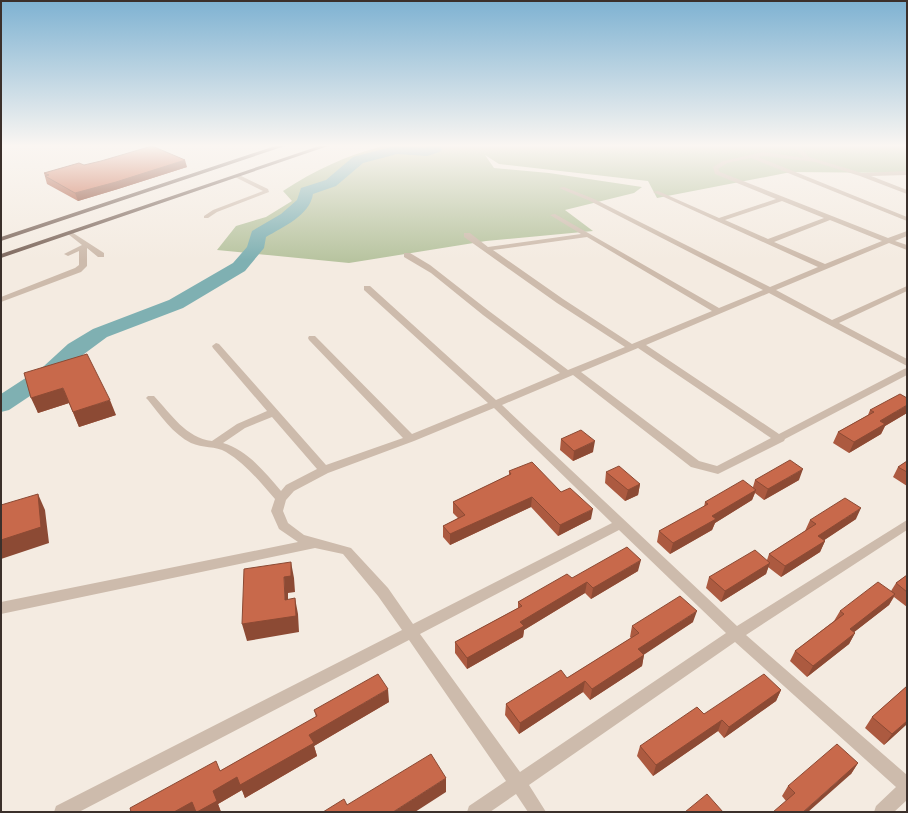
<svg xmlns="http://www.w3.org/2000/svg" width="908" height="813" viewBox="0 0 908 813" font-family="Overpass,sans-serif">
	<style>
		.green { fill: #b8c4a0 }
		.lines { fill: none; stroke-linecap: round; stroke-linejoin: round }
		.river { fill: #7fb0b2; fill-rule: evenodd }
		.minor { fill: #cdbbac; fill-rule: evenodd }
		.major { fill: #7d675c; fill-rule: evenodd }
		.wall { fill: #ac5a40 }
		.shaded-wall { fill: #8c4a34 }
		.building { fill: #c8694b; stroke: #8c4a34 }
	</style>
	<rect width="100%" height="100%" fill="#f4ebe1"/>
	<path class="green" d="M383,146H907V173L791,172L657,198L648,181L499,164L485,155L494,168L549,173L642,187L634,193L565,210L593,231L486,241L349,263L217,250L236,226L266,217L292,201L283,191C315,170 345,156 383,146Z"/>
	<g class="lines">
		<path class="river" d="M395,146L426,148V146H440L442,149L440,152L427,156L397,154L363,163L336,186L313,194C310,215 283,227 266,237L264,248L245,271L183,308L107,337L84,354L60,376L9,410L1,412V394L44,366L68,344L93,329L169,300L233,263L247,247L252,231L281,214L297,200L301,188L326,180L353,157Z"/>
		<path class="minor" d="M793,146H799L809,157L862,173L907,171V175L871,176L907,190V194L860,176L815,162L764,156L758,157L907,217V221L751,158L727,163L718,169L720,172L888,238L907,231V236L895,241L907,245V250L889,243L776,290L832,320L907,286V291L839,323L907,359V366L769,293L646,345L779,434L904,369L907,368V375L785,439L784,441L718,474L691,467L573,375L502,405L737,626L907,520V530L746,635L907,775V800L894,812H874L876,806L896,787L735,642L529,785L546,812H528L516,794L490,812H467L469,806L506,781L409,640L79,812H54L56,806L402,630L378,596L343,554L315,548L1,614V602L298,542L279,529L271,511L275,499C260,482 246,464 226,452C216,446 202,448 191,443C173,434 160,415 148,400L146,398L148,396H154C171,414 186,438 212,441L237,424L267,411L213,348L212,346L216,343L219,344L326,465L403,438L309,340L308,338L309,336H315L412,434L488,403L364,290V286H370L496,400L560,373L483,315L431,273L404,257V253H410L430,265L489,311L568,370L625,347L557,303L464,237V233H470L488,247L581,234L550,215L555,214L719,308L763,290L590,201L559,188L564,187L594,199L770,287L818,267L653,192L658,191L719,218L776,199L715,174L713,167L723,161L764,152L804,158ZM782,201L824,218L768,239L725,220ZM830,220L882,241L825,264L774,242ZM587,237L712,311L632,344L563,299L493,250ZM638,348L771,438L717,466L699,461L581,372ZM494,408L612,523L413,624L388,588L351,548L304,535L288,523L283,511L286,500L294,491L328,473L414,441ZM272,417L317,469L286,485L281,491C265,473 248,450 223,443L245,428ZM619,530L726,633L520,772L420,634Z
			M235,175H239L268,189L269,192L217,212L208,218H204V216L213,210L263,191L235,177Z
			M70,231L104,253V257H98L87,248V266L81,272L1,302V297L75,268L79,265V251L68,256L64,254L82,245L68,234L66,233Z"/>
		<path class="major" d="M275,146H285L1,241V237Z
			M319,146H328L1,258V254Z"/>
	</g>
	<path class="wall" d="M84,165L187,167L118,189L78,201L47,184L44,173Z
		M24,373L116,415L79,427L69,403L38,413Z
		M870,410L907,413L885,426L881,434L849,453L833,443L838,432L868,415Z
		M561,439L593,452L573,461L560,450Z
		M907,461V486L893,477L898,467Z
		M509,471L561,492L591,519L558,536L531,507L450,545L443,537V526L458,518L453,513V502L509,475Z
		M606,472L640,484L638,495L625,501L605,483Z
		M755,480H799L764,500L755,493L752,500L715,523L712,530L670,554L657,542L659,531L704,507L705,502L753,487Z
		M856,519L824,540L825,541L820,552L781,577L768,567L766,574L721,602L706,588L709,577L767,560L769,554L805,531L810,520Z
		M638,571L591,599L585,593L524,630L523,637L467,669L455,653V642L518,608V602L572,578Z
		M907,575V607L894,597L889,605L854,632L855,633L849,644L807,677L790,661L795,651L834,621L840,611L891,591L896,583Z
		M693,622L644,654L642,666L590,700L583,692L519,734L505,715L506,704L567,678L631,638L630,637L632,626Z
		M907,686V724L884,745L865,728L872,717Z
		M781,690L776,701L724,738L718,731L653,776L637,756L640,746L704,714Z
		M389,702L314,746L317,756L245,798L242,790L218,804L221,812H131L220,771L316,717L314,710Z
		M858,763L851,774L786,801L782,796L788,786Z"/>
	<path class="shaded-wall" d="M185,160L187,167L118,189L78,201L75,193Z
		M63,388L69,403L38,413L31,398Z
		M110,400L116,415L79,427L73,412Z
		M907,405V413L885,426L881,434L849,453L854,442L880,421Z
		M595,441L593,452L573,461L574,451Z
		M803,469L799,480L764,500L768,489Z
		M640,484L638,495L625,501L628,490Z
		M756,490L752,500L715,523L712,530L670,554L673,543L712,516Z
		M38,494L45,510L49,543L1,559V540Z
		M532,497L531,507L450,545V534Z
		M861,508L856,519L814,547L818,536Z
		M593,509L591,519L558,536L560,525Z
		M825,541L820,552L781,577L785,566Z
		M641,560L638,571L591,599L593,588Z
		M291,562L294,578L295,592L288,593V616L285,600L284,577Z
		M770,563L766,574L721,602L725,591Z
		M587,582L585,593L524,630L523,637L467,669V658L520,622Z
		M895,594L889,605L844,640L850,629Z
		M295,598L298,614L299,632L247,641L242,624Z
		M697,611L693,622L636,660L638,649Z
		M855,633L849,644L807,677L813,666Z
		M644,655L642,666L590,700L592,689Z
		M585,681L583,692L519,734L520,723Z
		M388,689L389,702L314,746L317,756L245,798L240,785L309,735Z
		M781,690L776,701L724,738L729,727Z
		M722,720L718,731L653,776L656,765Z
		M907,721V724L884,745L892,734Z
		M858,763L851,774L808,812H803Z
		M237,777L242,790L218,804L221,812H174Z
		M446,778V792L415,812H393Z"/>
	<path class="building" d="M152,146L185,160L116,182L75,193L45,176L49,175L44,173L79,163L84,165L101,161Z
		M87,354L110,400L73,412L63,388L31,398L24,373Z
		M900,394L907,398V405L880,421L885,424L854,442L838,432L874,412L870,410Z
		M581,430L595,441L574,451L561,439Z
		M790,460L803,469L768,489L755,480Z
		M907,461V472L898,467Z
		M532,462L561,492L570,488L593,509L560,525L532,497L450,534L443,526L465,515L453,502L511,474L509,471Z
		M619,466L640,484L628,490L606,472Z
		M743,480L756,490L712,516L716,519L673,543L659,531L708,504L705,502Z
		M38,494L41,527L1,540V505Z
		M845,498L861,508L818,536L825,541L785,566L769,554L816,524L810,520Z
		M627,547L641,560L593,588L587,582L520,622L524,626L467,658L455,642L522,606L518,602L567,574L572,578Z
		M755,550L770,563L725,591L709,577Z
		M291,562V576L284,577L285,600L295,598L296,616L242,624L244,569Z
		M907,575V592L896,583Z
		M878,582L895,594L850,629L855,633L813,666L795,651L844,614L840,611Z
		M680,596L697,611L638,649L644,655L592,689L585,681L520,723L506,704L561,670L567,678L639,633L632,626Z
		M378,674L388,689L309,735L314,743L240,785L237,777L213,791L217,801L197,812H196L192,802L174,812H131L130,808L216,761L220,771L317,716L314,710Z
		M764,674L781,690L729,727L722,720L656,765L640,746L697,707L704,714Z
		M907,686V721L892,734L872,717Z
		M837,744L858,763L803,812H773L795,793L788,786Z
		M431,754L446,778L393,812H323L344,799L347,805Z
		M707,794L723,812H685Z"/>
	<linearGradient id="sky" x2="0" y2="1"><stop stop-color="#7eb2d2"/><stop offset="0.56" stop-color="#faf6f2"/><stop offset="1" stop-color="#faf6f2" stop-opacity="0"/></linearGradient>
	<rect width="908" height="260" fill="url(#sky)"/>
	<rect width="908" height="813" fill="none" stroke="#3b302b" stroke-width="4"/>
</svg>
